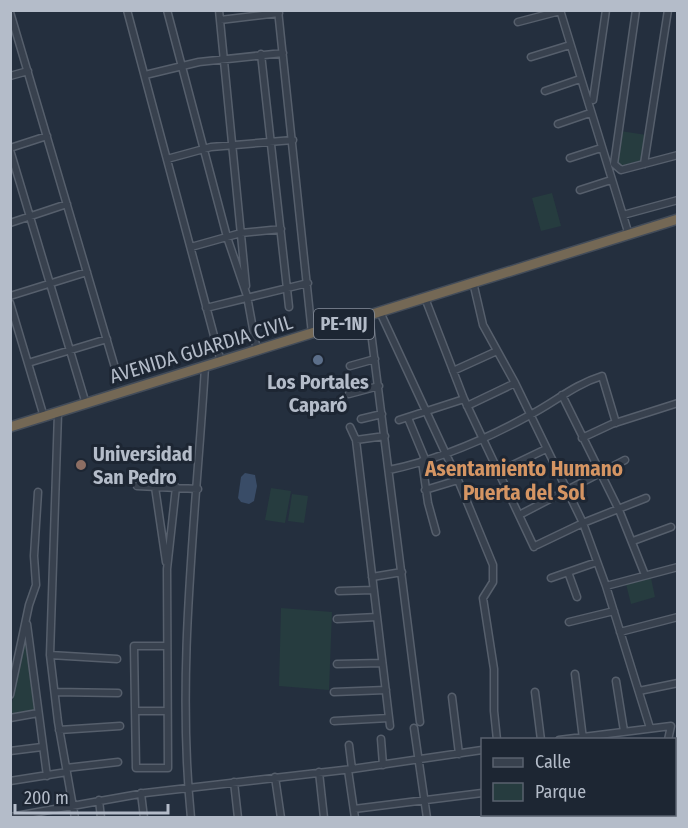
<svg xmlns="http://www.w3.org/2000/svg" width="688" height="828" viewBox="0 0 688 828" font-family="'Fira Sans Condensed',sans-serif">
	<style>
		.green { fill: #263c3f }
		.water { fill: #394c67 }
		.lines { fill: none; stroke-linecap: round; stroke-linejoin: round }
		.minor-casing { stroke: #565f6c; stroke-width: 9 }
		.highway-casing { stroke: #434c59; stroke-width: 12 }
		.minor { stroke: #38414e; stroke-width: 6 }
		.highway { stroke: #746855; stroke-width: 9 }
		.service-dot { fill: #5c6f8a; stroke: #1d2633; stroke-width: 2 }
		.education-dot { fill: #8d6e63; stroke: #1d2633; stroke-width: 2 }
		.labels { text-anchor: middle; dominant-baseline: central; stroke-width: 6; stroke-linejoin: round; paint-order: stroke }
		.shield { fill: #1d2633; stroke: #878f9c; stroke-width: 1.5 }
		.shield-label { font-size: 18px; font-weight: bold; fill: #b4bcc9 }
		.street-label { font-size: 20px; fill: #b4bcc9; stroke: #1d2633 }
		.poi-label { font-size: 20px; font-weight: bold; fill: #b4bcc9; stroke: #1d2633 }
		.neighbourhood-label { font-size: 21px; font-weight: bold; fill: #d59563; stroke: #1d2633 }
	</style>
	<rect width="100%" height="100%" fill="#242f3e"/>
	<path class="green" d="M620,131L647,135L643,160L620,166L616,162Z
		M552,193L561,226L541,231L532,198Z
		M271,488L291,491L285,523L265,520Z
		M292,494L308,496L304,523L288,521Z
		M651,578L655,597L631,604L626,584Z
		M281,608L332,612L329,690L279,686Z
		M26,635L36,712L11,717V708Z"/>
	<path class="water" d="M245,473L255,475L257,486L254,501L249,504L241,502L238,498L241,477Z"/>
	<g class="lines">
		<g class="minor-casing">
			<path id="minor" d="M127,10L221,362
				M167,10L227,237L247,296L257,351
				M219,10L246,286
				M278,10L312,334
				M560,10L629,235
				M636,10L614,164L621,170L678,155
				M10,12L116,371
				M220,20L279,13
				M518,22L560,11
				M261,54L289,307
				M531,57L570,45
				M145,75L199,62L283,53
				M10,76L28,71
				M545,91L580,79
				M593,100L606,10
				M558,124L590,113
				M10,148L47,136
				M10,150L86,404
				M570,158L601,148
				M167,159L211,147L293,140
				M644,164L668,10
				M580,190L611,180
				M623,215L678,200
				M10,223L67,204
				M191,247L241,233L281,229
				M473,282L483,325L515,383L583,523L606,586L650,728
				M10,296L87,272
				M425,298L464,399L534,547
				M10,303L44,417
				M206,308L308,283
				M380,312L458,480L493,565V582L483,598L494,669V711L497,740
				M369,316L420,722
				M28,363L107,339
				M350,366L375,359
				M453,371L497,351
				M349,394L379,386
				M562,395L619,510L645,575
				M467,406L515,383
				M58,413L50,655L58,722L75,818
				M408,418L425,459
				M361,419L382,414
				M399,420L464,399
				M350,427L356,440L385,436
				M582,438L612,424L678,403
				M356,440L390,726
				M422,461L428,503L436,532
				M389,470C437,460 486,439 528,416C554,403 573,385 602,376L616,423
				M498,472L546,449
				M137,486L198,489
				M155,487L166,562
				M425,490L458,480
				M523,513L625,460
				M633,541L671,527
				M537,545L583,523L646,498
				M568,572L577,597
				M372,577L402,572
				M551,578L597,562
				M606,586L678,567
				M339,591L373,590
				M337,619L377,617
				M569,622L614,611
				M27,624L47,776
				M620,632L678,617
				M167,646H134L136,768H168L167,569L176,487
				M50,655L117,659
				M337,664L382,663
				M575,674L583,739
				M616,681L624,731
				M639,691L678,683
				M55,692L118,693
				M334,692L386,690
				M535,692L541,740
				M10,695L29,605L36,585L34,556L38,492
				M452,697L459,754
				M135,711H167
				M10,718L38,713
				M334,721L389,718
				M414,728L427,818
				M59,730L120,726
				M381,739L383,765
				M559,740L671,726L668,740
				M349,745L352,769
				M10,751L42,747
				M66,768L118,762
				M348,770L355,818
				M319,772L324,818
				M275,777L281,818
				M10,781L67,772
				M234,782L238,818
				M141,793L144,818
				M99,800L101,818
				M354,809L482,793
				M509,814L510,818
				M593,814V818
				M10,817L145,793L352,769L482,750
				M191,818C176,669 196,516 205,367
				M627,818L647,814
				M652,818V814"/>
		</g>
		<g class="highway-casing">
			<path id="highway" d="M10,427L678,219"/>
		</g>
		<use href="#minor" class="minor"/>
		<use href="#highway" class="highway"/>
	</g>
	<circle class="service-dot" cx="318" cy="360" r="6"/>
	<circle class="education-dot" cx="81" cy="465" r="6"/>
	<g class="labels">
		<rect class="shield" x="314" y="309" width="60" height="30" rx="4.5"/>
		<g class="shield-label">
			<text x="344" y="324">PE-1NJ</text>
		</g>
		<g class="street-label">
			<text transform="translate(201 349) rotate(-17)">AVENIDA GUARDIA CIVIL</text>
		</g>
		<g class="poi-label">
			<text x="318" y="382">Los Portales<tspan x="318" dy="23">Caparó</tspan></text>
			<text x="93" y="454" text-anchor="start">Universidad<tspan x="93" dy="23">San Pedro</tspan></text>
		</g>
		<g class="neighbourhood-label">
			<text x="524" y="469">Asentamiento Humano<tspan x="524" dy="24">Puerta del Sol</tspan></text>
		</g>
	</g>
	<rect width="688" height="828" fill="none" stroke="#b4bcc9" stroke-width="24"/>
	<rect x="481" y="738" width="195" height="78" fill="#1d2633" stroke="#59626f" stroke-width="1.5"/>
	<rect x="493" y="758" width="30" height="9" fill="#38414e" stroke="#59626f" stroke-width="1.5"/>
	<text x="535" y="768" font-size="18" fill="#b4bcc9">Calle</text>
	<rect x="493" y="783" width="30" height="18" fill="#263c3f" stroke="#59626f" stroke-width="1.5"/>
	<text x="535" y="798" font-size="18" fill="#b4bcc9">Parque</text>
	<path d="M15 804v9h153v-9" fill="none" stroke="#b4bcc9" stroke-width="3"/>
	<text x="24" y="804" font-size="18" fill="#b4bcc9" stroke="#1d2633" stroke-width="4.5" paint-order="stroke">200 m</text>
</svg>
